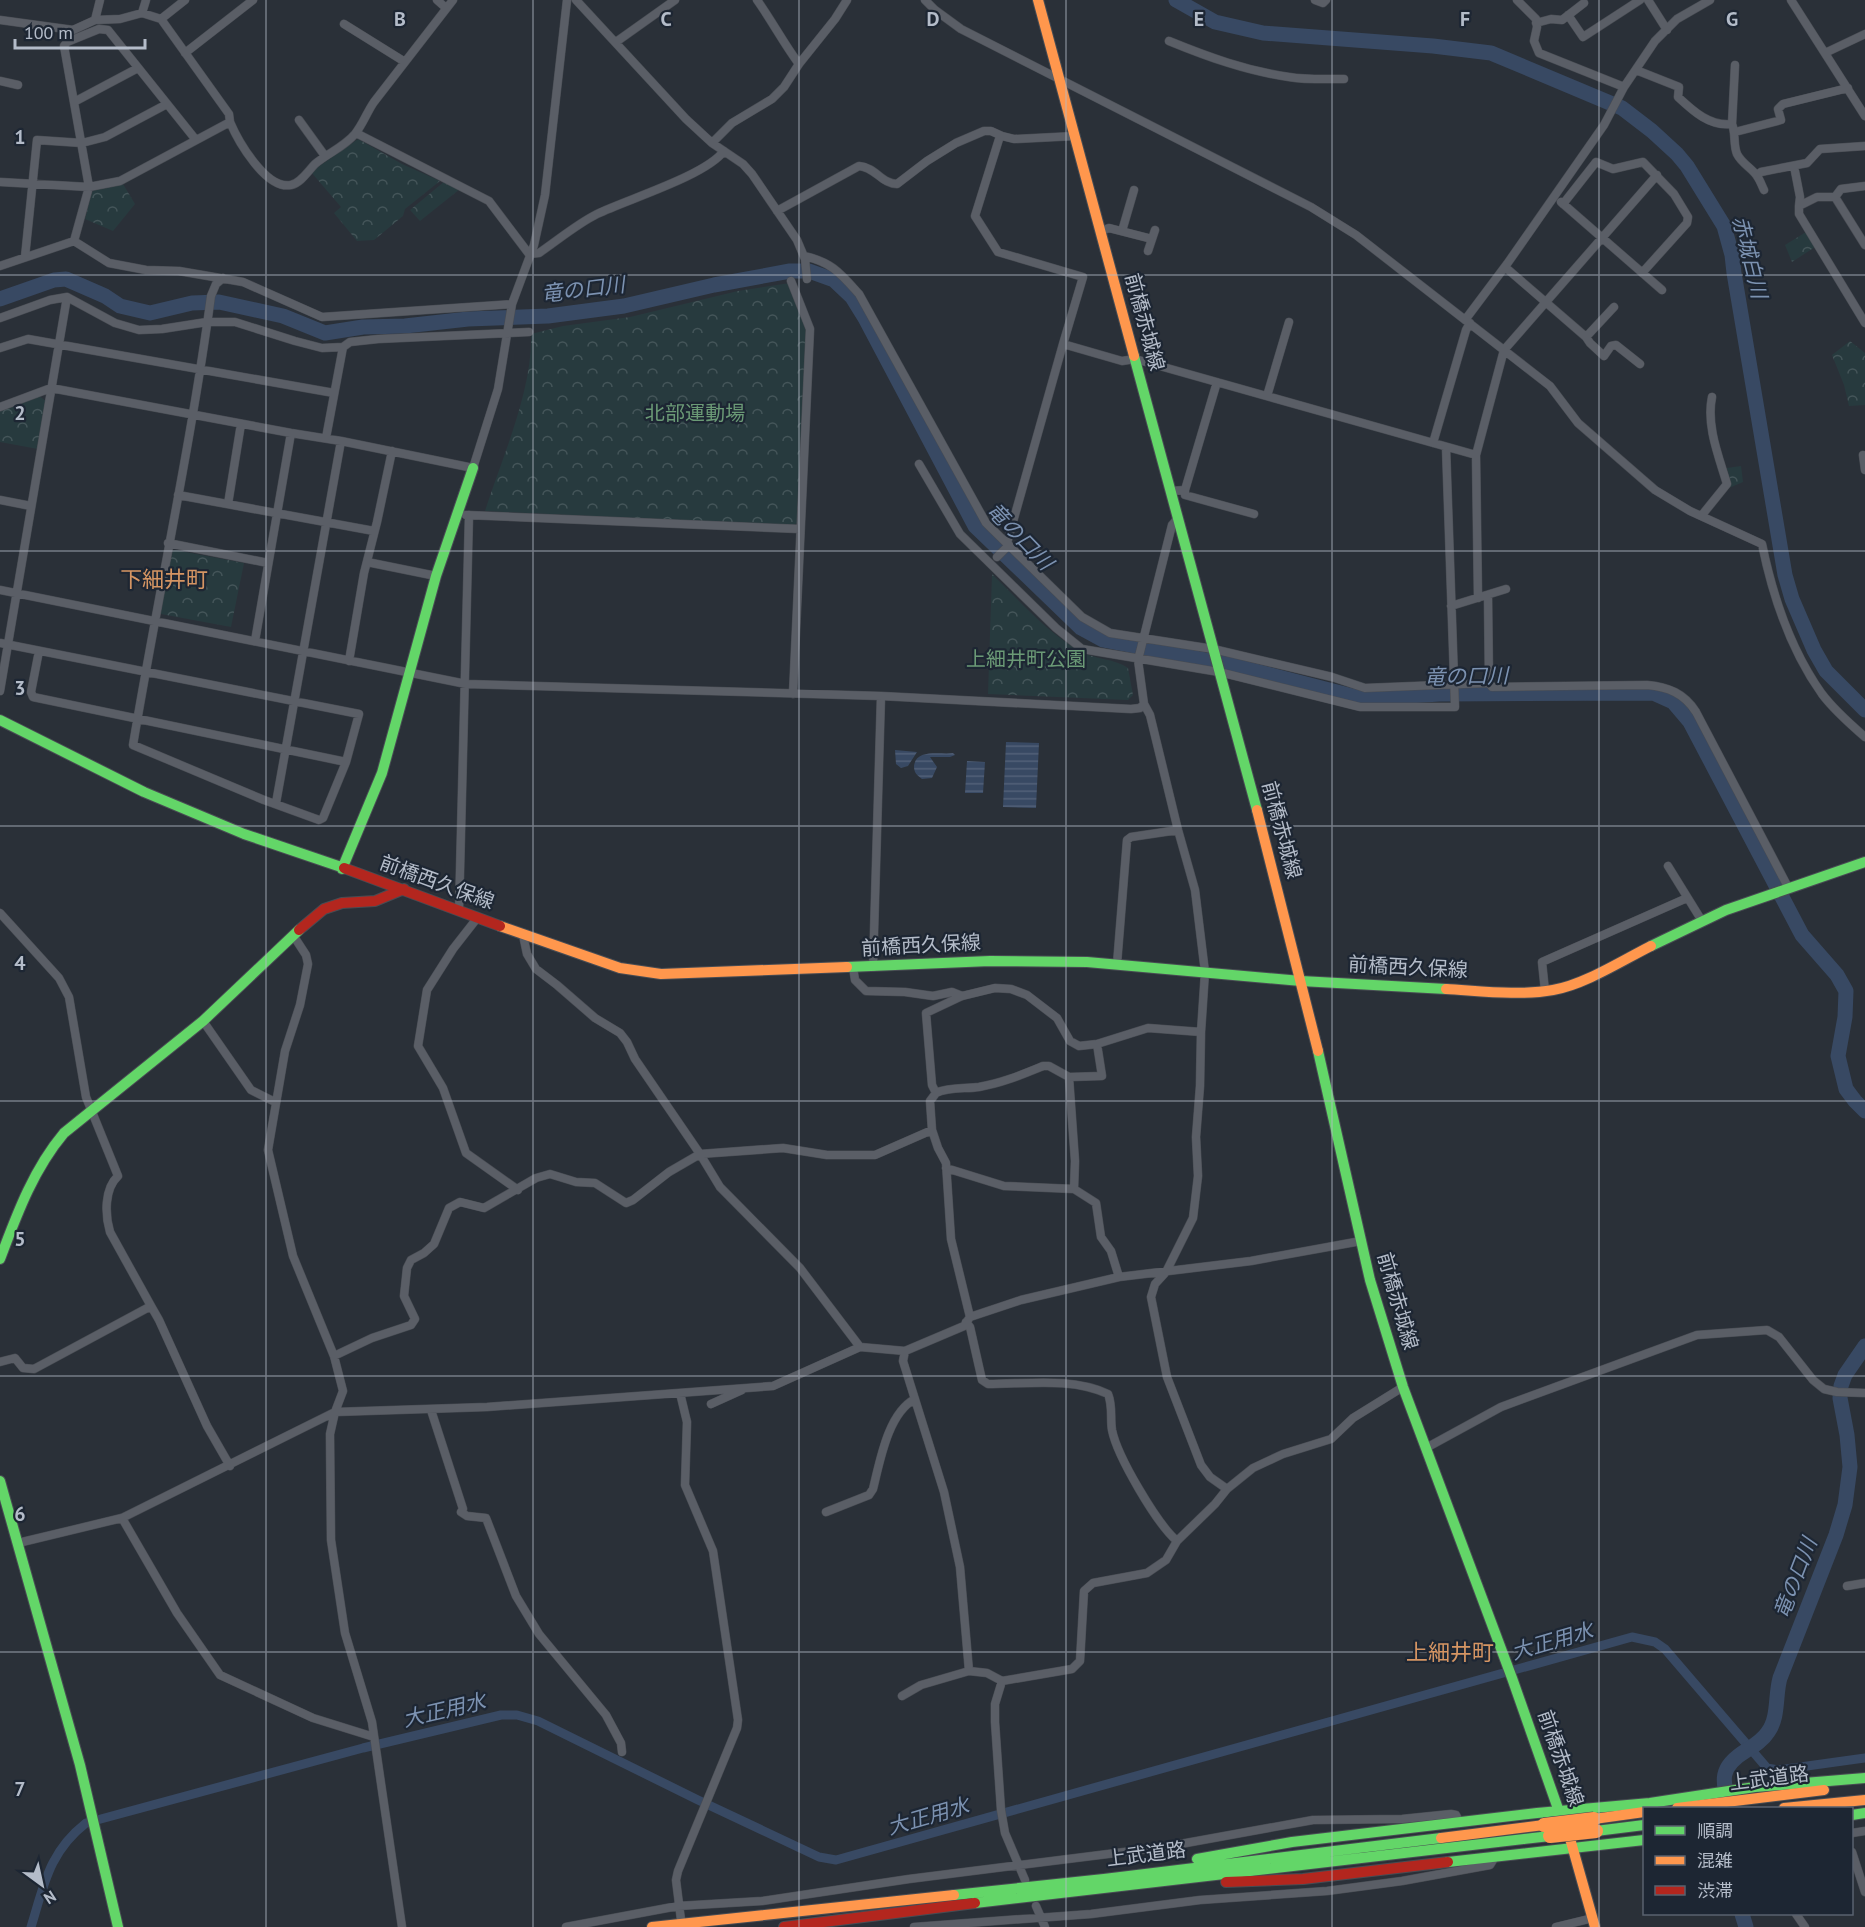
<svg xmlns="http://www.w3.org/2000/svg" width="1865" height="1927" viewBox="0 0 1865 1927" font-family="'PT Sans','Noto Sans JP',sans-serif">
	<style>
		.park { fill: url(#park-crowns) }
		.water { fill: url(#water-rules) }
		.lines { fill: none; stroke-linecap: round; stroke-linejoin: round }
		.canal { stroke: #384963; stroke-width: 9 }
		.river { stroke: #384963; stroke-width: 15 }
		.street-casing { stroke: #484c53; stroke-width: 9 }
		.fast-casing { stroke: #484c53; stroke-width: 12 }
		.slow-casing { stroke: #484c53; stroke-width: 12 }
		.jam-casing { stroke: #484c53; stroke-width: 12 }
		.street { stroke: #5a5e66; stroke-width: 8 }
		.fast { stroke: #63d668; stroke-width: 10 }
		.slow { stroke: #ff974d; stroke-width: 10 }
		.jam { stroke: #b3261e; stroke-width: 10 }
		.slow-bridge-casing { stroke: #474c53; stroke-width: 15; stroke-linecap: butt }
		.slow-bridge { stroke: #ff974d; stroke-width: 14 }
		.grid { fill: none; stroke: #b4bcc9; stroke-width: 1.5; stroke-opacity: 0.55 }
		.labels { text-anchor: middle; dominant-baseline: central; stroke-width: 4.5; stroke-linejoin: round; paint-order: stroke }
		.street-label { font-size: 20px; fill: #b4bcc9; stroke: #1d2633 }
		.park-label { font-size: 20px; fill: #6b9a76; stroke: #1d2633 }
		.water-label { font-size: 21px; font-style: italic; fill: #7c92b1; stroke: #1d2633 }
		.quarter-label { font-size: 22px; fill: #d59563; stroke: #1d2633 }
		.grid-label { font-size: 20px; text-anchor: middle; font-weight: bold; fill: #b4bcc9; stroke: #1d2633; stroke-width: 4.5; stroke-linejoin: round; paint-order: stroke }
	</style>
	<defs>
		<pattern id="park-crowns" width="20" height="18" patternUnits="userSpaceOnUse" patternTransform="scale(1.5)"><rect width="20" height="18" fill="#273a3e"/><path d="M2 6a3 3 0 1 1 6 0M12 15a3 3 0 1 1 6 0" fill="none" stroke="#445559"/></pattern>
		<pattern id="water-rules" width="6" height="5" patternUnits="userSpaceOnUse" patternTransform="scale(1.5)"><rect width="6" height="5" fill="#384963"/><path d="M0 2.5h6" fill="none" stroke="#526178"/></pattern>
	</defs>
	<rect width="100%" height="100%" fill="#2a3038"/>
	<path class="park" d="M358,139L402,164L440,181L405,209L403,216L374,240L357,241L334,213L341,207L311,172Z
		M445,181L460,189L420,221L410,210Z
		M123,184L135,204L113,231L85,219L92,192L97,188Z
		M1806,232L1815,247L1792,262L1785,245Z
		M790,283L808,329L798,522L793,526L485,511C502,458 533,389 531,334L563,326L630,317L738,291Z
		M1850,341L1865,353V405L1849,406L1844,385L1832,355Z
		M39,396L46,401L38,449L0,442V411Z
		M1741,466L1743,482L1729,488L1731,483L1727,468Z
		M175,550L244,563L231,627L161,614L159,611L171,552Z
		M992,574C1020,601 1046,632 1080,651C1095,660 1114,658 1128,668L1133,695L1128,700L988,694Z"/>
	<path class="water" d="M1006,742L1039,743L1036,808L1003,807Z
		M895,750L917,752L908,766L901,768L896,764Z
		M953,753L955,755L950,757H930L937,767L932,778L922,779C917,775 914,773 914,766C916,748 941,755 953,753Z
		M967,761L985,762L983,793H965Z"/>
	<g class="lines">
		<path class="canal" d="M31,1927C44,1885 49,1852 86,1823L363,1748L501,1715H517L538,1721L698,1800L819,1857L836,1860L1632,1637L1655,1642L1665,1649L1767,1768L1778,1770L1865,1758"/>
		<path class="river" d="M1176,0L1215,22L1263,33L1433,46L1491,53L1622,108L1652,131L1677,154L1687,166L1724,226L1732,255L1734,273L1785,575L1792,599L1814,650L1826,671L1865,710
			M0,299L54,280L66,279L105,296L120,306L150,313L192,303L219,302L283,316L325,333L363,327L405,326L468,319L548,316L624,306L714,285L790,271H809L834,280L852,297L865,318L975,526L1081,628L1103,640L1232,665L1364,699L1439,694L1653,693L1673,702L1690,722L1802,935L1837,975L1846,991L1845,1017L1838,1056L1846,1089L1855,1101L1865,1111
			M1731,1808C1721,1780 1719,1767 1747,1750C1755,1745 1763,1740 1768,1732C1779,1717 1775,1695 1780,1678L1836,1535L1845,1505L1850,1467L1847,1435L1840,1398L1841,1386L1845,1375L1865,1346
			M1742,1914L1746,1927"/>
		<g class="street-casing">
			<path id="street" d="M437,0L446,8
				M576,0L686,119L712,143L743,164L752,174L797,240L805,259L807,279
				M757,0C772,21 784,44 799,64
				M925,0L935,10L961,29L1311,207L1356,235L1550,386L1578,423L1655,490L1690,511L1762,544C1773,598 1790,649 1822,694C1834,710 1850,724 1865,737
				M1315,0L1323,3L1326,0
				M1517,0L1536,19L1537,27L1534,41L1539,53L1624,87
				M1648,0L1667,30
				M1791,0L1865,116
				M142,13L146,0
				M1568,15L1583,37L1640,0
				M161,19L185,0
				M0,20L73,30L95,20L120,19L142,13L161,19L229,114L230,122
				M95,20L100,0
				M1536,23L1551,19L1562,20L1584,3
				M344,24L405,62
				M1169,41C1208,57 1247,71 1289,77C1307,80 1326,79 1344,79
				M616,42L675,0
				M185,53L253,0
				M1825,53L1865,34
				M1735,65L1732,124C1736,134 1733,144 1737,154C1742,164 1752,168 1757,176C1760,180 1762,186 1764,190
				M1636,70L1679,87L1678,97C1693,111 1710,127 1732,124
				M0,81L18,85
				M74,102L138,68
				M299,120L325,156
				M1735,132L1781,120L1778,109L1783,104L1848,88
				M356,133L489,201L529,254
				M1000,136L975,216L998,252L1083,277L1063,344
				M712,143L732,123L772,99L784,87L799,64L835,19L847,0
				M1794,166L1800,197L1799,206
				M1757,175L1761,172L1807,163L1820,149L1865,146
				M0,182L89,187L120,181L230,122C238,141 266,190 291,185C301,183 308,171 315,164C328,153 344,147 355,134C363,124 367,112 374,102C400,68 427,34 453,0
				M1835,197H1817L1799,206V214L1865,323
				M1835,197L1865,245
				M1835,197L1841,189L1865,186
				M1561,202L1662,290
				M1563,204L1596,162L1613,169L1643,162L1674,194L1688,217L1687,223L1642,273
				M777,211L859,166C875,167 882,184 897,184L927,161L956,143L984,131H991L1002,136L1014,139L1075,136
				M1101,231L1109,228L1152,239
				M1122,231L1134,190
				M74,241L109,263L146,270L179,271L243,282L322,317L512,304
				M74,241L89,187L64,46L67,42L99,29L108,30L196,140
				M1148,251L1155,230
				M529,254L539,253C558,240 577,224 597,214C628,199 705,176 724,151
				M804,256C832,262 841,274 859,294L986,523L1082,617L1110,633L1213,649L1332,677L1365,688L1489,683L1492,687L1647,685C1668,687 1684,693 1696,712L1788,887
				M25,257L37,140L82,143L105,137L167,104
				M0,266L74,241
				M1505,267L1586,337L1614,307
				M791,281L810,329L793,694
				M0,318L50,300L67,297L115,323L139,330L162,329L207,322H235L295,341L322,348L343,347L326,438
				M1465,320L1507,264L1604,125L1624,87L1655,41L1677,19L1710,0
				M1586,337L1590,343L1604,356L1611,346L1616,345L1640,364
				M343,347L350,342L378,339L529,332
				M0,348L28,339L334,393
				M1267,396L1289,322
				M0,407L51,388L291,433L341,441L473,468L498,389L512,304L534,245L545,195L567,0
				M1433,443L1466,330L1470,323
				M1863,455L1865,470
				M919,464L960,534L1056,628L1082,649L1219,672L1360,707H1455L1446,447
				M1185,490V495L1254,514
				M1171,491L1185,490L1217,382
				M178,495L374,531
				M0,500L31,506
				M228,504L241,424
				M466,515L800,529
				M1702,515L1727,484C1719,457 1706,426 1712,397
				M1178,518L1172,525L1138,660L1144,704L1150,715L1178,830L1195,890L1205,972L1201,1032L1200,1086L1196,1137L1198,1176L1193,1218L1166,1272L1155,1284L1151,1297L1167,1377L1201,1465L1210,1477L1227,1489
				M168,543L268,563
				M1007,543L1063,344L1122,361L1135,359L1476,455
				M997,557L1009,545
				M367,562L436,576
				M0,590L466,684L881,696L1131,709L1140,708L1144,704
				M1488,595L1489,683
				M1478,598L1476,455L1504,350L1657,175
				M1451,606L1506,589
				M255,641L291,433
				M0,643C120,667 240,691 359,714L346,762L323,818L319,820L264,800L133,745C158,595 191,445 211,296L216,284L223,278
				M39,651L31,692L33,697L346,762
				M349,661L364,573L377,522L392,451
				M0,691L67,297
				M276,803L341,441
				M1668,866L1702,921
				M459,911L469,515
				M0,913L59,978L69,997L86,1097L118,1176C104,1189 105,1215 110,1232L151,1306
				M478,917L453,949L427,990L418,1046L443,1088L466,1153L518,1190
				M293,935L306,955L308,964L300,1005L285,1051L268,1150L293,1256L334,1356L343,1391L335,1412L330,1434L331,1540L345,1633L372,1722L402,1927
				M523,935L527,954L536,969L557,985L595,1018L620,1033L627,1042L635,1059L700,1154L720,1187L800,1268L860,1347
				M1117,964L1127,840L1131,837L1178,830
				M853,967L855,980L866,991L905,992L933,996L952,992L962,996
				M873,967L881,696
				M1545,991L1542,962L1687,898
				M203,1021L251,1090L275,1102
				M1069,1077L1075,1161L1074,1189
				M936,1093C949,1087 965,1089 979,1087C1002,1083 1021,1075 1043,1066H1049L1069,1077L1102,1076L1097,1044
				M946,1168L1004,1186L1074,1189L1096,1203L1101,1237L1111,1251L1119,1277
				M970,1317L951,1239L946,1163L938,1148L932,1130L930,1101L936,1093L932,1085L926,1013L962,996L995,988L1011,989L1027,995L1057,1018L1070,1041L1079,1046L1097,1044L1148,1028L1201,1032
				M966,1322L970,1327L982,1380L988,1384C1027,1384 1072,1377 1108,1394C1113,1406 1110,1418 1112,1430C1117,1456 1157,1524 1177,1541
				M905,1351L903,1361L944,1492L960,1567L969,1671L987,1673L1002,1681L1072,1669L1080,1661L1084,1591L1093,1583L1147,1573L1166,1560L1177,1541L1215,1504L1227,1489L1253,1468L1283,1454L1331,1439L1353,1418L1403,1387
				M334,1356L372,1338L411,1325L415,1319L404,1296L407,1268L411,1260L424,1253L434,1244L449,1208L460,1202L484,1208L536,1178L550,1174L576,1182L595,1183L626,1203L633,1200L669,1172L700,1154L783,1148L827,1155H875L932,1130
				M0,1362L15,1358L23,1368L34,1369L151,1306L159,1320L207,1426L230,1466
				M680,1393L687,1422L685,1485L713,1551L738,1720L737,1728L678,1871L676,1880L681,1920
				M711,1404L742,1390
				M431,1410L463,1509L461,1512L467,1516L486,1518L516,1596L539,1634L606,1715L621,1743L622,1752
				M1426,1448L1501,1407L1697,1335L1767,1330L1779,1337L1813,1380L1824,1389L1837,1392L1865,1393
				M826,1512L869,1495L873,1489C880,1461 888,1413 915,1399
				M122,1518L177,1613L220,1675L313,1718L374,1737
				M18,1543L122,1518L335,1412L487,1407L773,1386L860,1347L905,1351L964,1326L970,1317L1021,1300L1119,1277L1251,1261L1361,1241
				M1847,1586L1865,1583
				M1002,1681L995,1704V1722L1001,1810L1005,1833L1025,1880
				M902,1696L921,1685L969,1671
				M1852,1833L1865,1831
				M1852,1852L1865,1892
				M1036,1906L1045,1927
				M1796,1914L1805,1927
				M566,1927L678,1906L762,1901L909,1879L1164,1847L1313,1820L1402,1819L1451,1814L1456,1815L1460,1823
				M914,1927L1091,1914L1200,1900L1327,1891L1402,1881L1490,1865L1495,1857
				M1556,1927L1593,1918"/>
		</g>
		<g class="fast-casing">
			<path id="fast" d="M1134,356L1257,810
				M0,720L144,792L244,834L344,868
				M342,869L382,773L436,576L473,468
				M1651,946L1726,910L1865,862
				M847,967L990,961L1087,962L1301,981L1446,989
				M1318,1051L1370,1280L1403,1387L1512,1678L1562,1820
				M0,1259C17,1214 33,1170 64,1133L203,1021L299,930
				M0,1481L80,1765L118,1927
				M1852,1815L1865,1813
				M1596,1831L1644,1825
				M1197,1859L1292,1842L1537,1813L1650,1803L1755,1787L1865,1778
				M1448,1862L1644,1840
				M954,1895L1104,1879L1441,1838
				M975,1903L1550,1836"/>
		</g>
		<g class="slow-casing">
			<path id="slow" d="M1038,0L1134,356
				M1257,810L1318,1051
				M500,926L620,968L661,974L847,967
				M1446,989C1481,991 1519,996 1553,990C1584,985 1623,960 1651,946
				M1677,1808L1824,1790
				M1784,1808L1865,1800
				M1594,1819L1644,1812
				M1441,1838L1544,1825
				M1571,1842L1595,1927
				M652,1927L954,1895"/>
		</g>
		<g class="jam-casing">
			<path id="jam" d="M344,868L500,926
				M299,930L324,909L342,903L375,901L404,889
				M1226,1882L1303,1879L1448,1862
				M784,1927L975,1903"/>
		</g>
		<use href="#street" class="street"/>
		<use href="#fast" class="fast"/>
		<use href="#slow" class="slow"/>
		<use href="#jam" class="jam"/>
		<g class="slow-bridge-casing">
			<path id="slow-bridge" d="M1544,1825L1594,1819
				M1550,1836L1596,1831"/>
		</g>
		<use href="#slow-bridge" class="slow-bridge"/>
	</g>
	<path class="grid" d="M266,0V1927M533,0V1927M799,0V1927M1066,0V1927M1332,0V1927M1599,0V1927M0,275H1865M0,551H1865M0,826H1865M0,1101H1865M0,1376H1865M0,1652H1865"/>
	<g class="labels">
		<g class="street-label">
			<text transform="translate(1145 322) rotate(75)">前橋赤城線</text>
			<text transform="translate(1282 830) rotate(75)">前橋赤城線</text>
			<text transform="translate(437 882) rotate(20)">前橋西久保線</text>
			<text transform="translate(921 945) rotate(-3)">前橋西久保線</text>
			<text transform="translate(1408 967) rotate(3)">前橋西久保線</text>
			<text transform="translate(1398 1301) rotate(74)">前橋赤城線</text>
			<text transform="translate(1561 1758) rotate(71)">前橋赤城線</text>
			<text transform="translate(1769 1778) rotate(-7)">上武道路</text>
			<text transform="translate(1146 1854) rotate(-7)">上武道路</text>
		</g>
		<g class="park-label">
			<text x="695" y="413">北部運動場</text>
			<text x="1026" y="659">上細井町公園</text>
		</g>
		<g class="water-label">
			<text transform="translate(1750 257) rotate(76)">赤城白川</text>
			<text transform="translate(583 289) rotate(-7)">竜の口川</text>
			<text transform="translate(1020 536) rotate(46)">竜の口川</text>
			<text transform="translate(1466 676) rotate(-1)">竜の口川</text>
			<text transform="translate(1795 1578) rotate(-69)">竜の口川</text>
			<text transform="translate(1552 1641) rotate(-16)">大正用水</text>
			<text transform="translate(444 1710) rotate(-13)">大正用水</text>
			<text transform="translate(928 1816) rotate(-16)">大正用水</text>
		</g>
		<g class="quarter-label">
			<text x="164" y="579">下細井町</text>
			<text x="1450" y="1652">上細井町</text>
		</g>
	</g>
	<g class="grid-label">
		<text x="400" y="26">B</text>
		<text x="666" y="26">C</text>
		<text x="933" y="26">D</text>
		<text x="1199" y="26">E</text>
		<text x="1465" y="26">F</text>
		<text x="1732" y="26">G</text>
		<text x="20" y="144">1</text>
		<text x="20" y="420">2</text>
		<text x="20" y="695">3</text>
		<text x="20" y="970">4</text>
		<text x="20" y="1246">5</text>
		<text x="20" y="1521">6</text>
		<text x="20" y="1796">7</text>
	</g>
	<rect x="1643" y="1807" width="210" height="108" fill="#1d2633" stroke="#59626f" stroke-width="1.5"/>
	<rect x="1655" y="1826" width="30" height="9" fill="#63d668" stroke="#59626f" stroke-width="1.5"/>
	<text x="1697" y="1837" font-size="18" fill="#b4bcc9">順調</text>
	<rect x="1655" y="1856" width="30" height="9" fill="#ff974d" stroke="#59626f" stroke-width="1.5"/>
	<text x="1697" y="1867" font-size="18" fill="#b4bcc9">混雑</text>
	<rect x="1655" y="1886" width="30" height="9" fill="#b3261e" stroke="#59626f" stroke-width="1.5"/>
	<text x="1697" y="1897" font-size="18" fill="#b4bcc9">渋滞</text>
	<g transform="translate(42 1885) rotate(147)" stroke="#1d2633" stroke-width="4.5" paint-order="stroke">
	<path d="M0-4.5L10 22L0 15L-10 22Z" fill="#b4bcc9"/>
	<text y="-9" font-size="16" font-weight="bold" text-anchor="middle" fill="#b4bcc9">N</text>
	</g>
	<path d="M15 39v9h130v-9" fill="none" stroke="#b4bcc9" stroke-width="3"/>
	<text x="24" y="39" font-size="18" fill="#b4bcc9" stroke="#1d2633" stroke-width="4.5" paint-order="stroke">100 m</text>
</svg>
